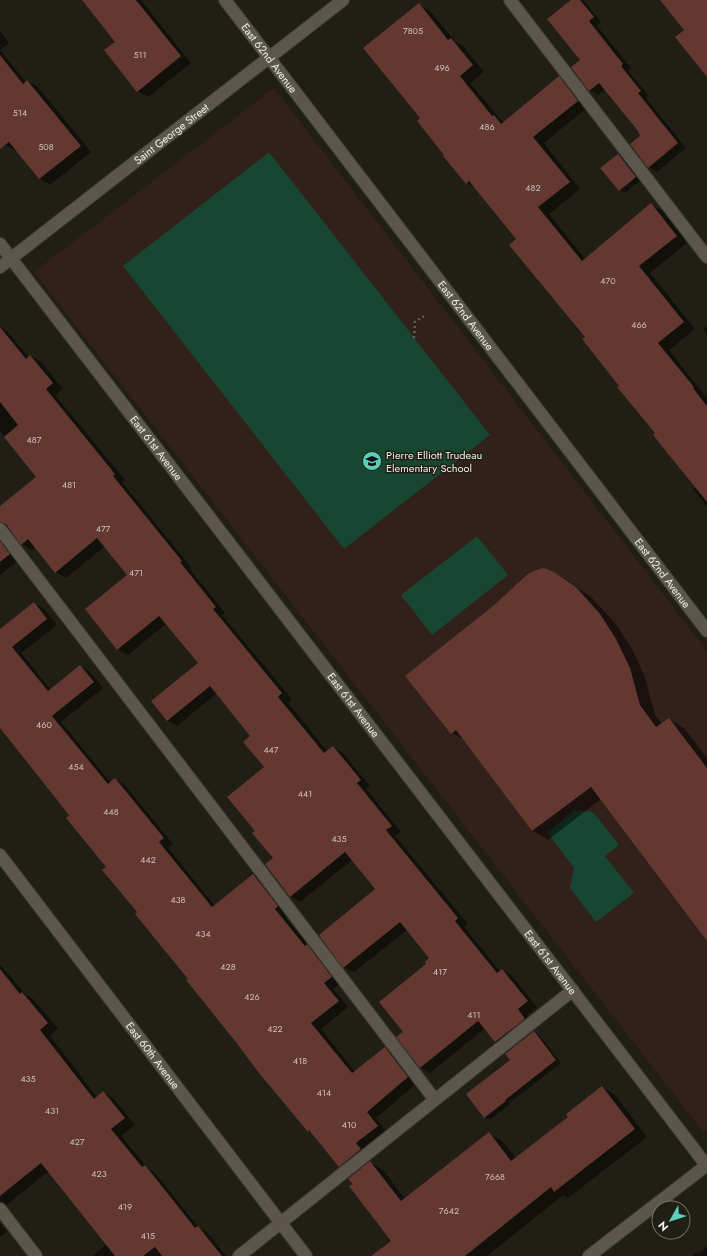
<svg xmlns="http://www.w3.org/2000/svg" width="707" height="1256" viewBox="0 0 707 1256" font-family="Jost,sans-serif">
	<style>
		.education { fill: #32201b }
		.green { fill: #174732 }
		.shadow { fill: #0007 }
		.building { fill: #633831 }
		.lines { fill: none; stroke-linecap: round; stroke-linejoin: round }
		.lane-casing { stroke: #3e3b35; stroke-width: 14 }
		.street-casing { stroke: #3e3b35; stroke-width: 14 }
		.path { stroke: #636158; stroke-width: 2.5; stroke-dasharray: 2 3; stroke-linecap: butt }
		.lane { stroke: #5b574c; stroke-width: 12 }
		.street { stroke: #5b574c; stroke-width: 12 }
		.labels { text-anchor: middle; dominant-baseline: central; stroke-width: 3; stroke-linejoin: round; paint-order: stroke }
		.number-label { font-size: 9px; fill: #cec1bb }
		.street-label { font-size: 11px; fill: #f1efe9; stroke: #211e15 }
		.poi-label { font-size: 11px; fill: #f1efe9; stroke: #211e15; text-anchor: start }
	</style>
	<rect width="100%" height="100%" fill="#211e15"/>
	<path class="education" d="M274,88L707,651V1130L704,1133L34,272Z"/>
	<path class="green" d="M269,152L490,435L344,549L123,266Z
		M477,536L508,575L432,635L401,595Z
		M575,810L593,812L619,845L605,856L634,893L596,922L570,888L574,868L547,832Z"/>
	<path class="shadow" d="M84,0H141L191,63L148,97L138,91L116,42Z
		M572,0H582L584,1L601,22L597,26L631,68L628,71L649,96L646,98L686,148L657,172L649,167L642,136L639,131L605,89L598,95L590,90L572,67L581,60Z
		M419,5L430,11L455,41L463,46L484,72L470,83L501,120L504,122L559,78L571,84L588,107L544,143L580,189L549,214L585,259L651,205L663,211L688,242L650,273L695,329L669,350L707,398V507L693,489L696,487L621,386L517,239L477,189L467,183L418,121L422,118Z
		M0,31L9,43L0,50L26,82L28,81L38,87L91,152L50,185L39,178L17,150L16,151L5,145L0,138Z
		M618,155L623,158L641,180L625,193L620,190Z
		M0,327L8,332L29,358L31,356L41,362L63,389L55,395L125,480L122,482L191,567L189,568L225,613L222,615L292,699L288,703L328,752L333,747L343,753L370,786L366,789L401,832L395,836L468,924L464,927L500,971L502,970L512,976L537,1007L527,1015L534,1025L506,1047L496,1042L485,1028L430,1073L420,1067L404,1032L428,964L431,959L407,930L354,972L344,967L376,890L352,860L300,902L290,896L274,858L256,831L266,768L252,736L217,693L177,726L167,720L199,664L167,623L128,655L118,649L129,575L105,546L66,578L56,572L35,547L32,550L22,544L9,527L5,529L19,560L0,575V508L38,477L0,431Z
		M707,327V334L703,329Z
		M554,573L570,582L591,597L616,624L632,649L645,677L655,715L662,724L669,719L684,728L707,758V939L601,799L548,840L533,831L465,740L452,733Z
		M34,603L44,609L57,625L21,653L51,690L80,666L90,672L103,688L61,722L111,783L115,779L125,785L173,844L168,848L215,906L253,875L263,881L287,912L284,915L310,947L317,951L341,983L333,989L348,1007L321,1029L355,1072L385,1048L395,1053L417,1083L376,1118L387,1132L349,1172L340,1166L313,1133L309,1131L138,913L108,867L71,816L0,723V628L1,630Z
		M0,964L25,994L33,999L58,1029L50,1036L97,1097L103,1092L114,1099L135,1125L121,1136L148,1168L155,1173L199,1228L208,1233L226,1256H164L163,1255L161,1256H92L107,1244L49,1171L0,1210Z
		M534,1032L539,1035L561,1063L509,1103L510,1104L490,1120L485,1117L511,1061Z
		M602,1087L615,1095L647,1137L568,1198L563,1195L487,1256H384L392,1241L354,1184L370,1162L383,1170L405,1199L489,1134L502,1141L516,1158L570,1117Z
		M0,1223L7,1232L0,1237Z
		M707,1247V1256H692L696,1252L698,1254Z"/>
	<path class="building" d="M82,0H136L181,56L137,92L104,50L115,42Z
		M571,0H580L594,17L589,21L623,64L621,66L641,91L638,93L678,143L648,168L630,144L640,136L638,131L599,83L589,91L571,67L580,60L547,19Z
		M660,0H707V77L675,37L684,30Z
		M419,3L448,40L451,38L473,65L460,76L492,116L494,115L501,124L559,76L578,101L533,137L570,182L538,207L582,261L651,203L677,236L639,266L684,322L658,343L694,387L693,388L707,406V502L653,435L655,433L617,387L619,386L582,339L585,337L509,245L516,239L469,181L466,184L443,156L444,155L417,121L420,118L363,48Z
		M0,55L23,84L27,80L81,146L39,179L9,142L0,149Z
		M618,154L636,177L619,191L600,168Z
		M0,327L26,359L30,355L53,383L46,389L115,474L113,476L182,561L180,562L216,607L213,609L282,693L278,697L324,753L333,746L361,780L357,783L392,826L386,830L458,918L455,921L497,973L502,969L528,1001L518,1009L525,1019L495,1042L478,1021L420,1068L396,1037L403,1032L379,1002L426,964L425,962L429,958L400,922L343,968L319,935L375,889L345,852L290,897L265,864L273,858L252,833L255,831L227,797L264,767L243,742L250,736L210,686L167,721L151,701L198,663L159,616L117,650L85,609L127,575L97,538L55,573L28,539L21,545L6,524L0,522V506L36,477L4,437L18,425L0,402Z
		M0,541L10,554L0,562Z
		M542,568L547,569L554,572L576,587L600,614L616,639L630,668L640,705L656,727L669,718L707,768V941L591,787L532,831L456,730L451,734L405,676L493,606L529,573Z
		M34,602L47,619L12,647L48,691L80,665L94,682L52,716L108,784L115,778L164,838L159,842L212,907L253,874L278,906L275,909L305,946L307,944L332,977L324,983L339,1001L311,1023L352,1073L385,1047L408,1077L367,1112L378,1126L356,1143L361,1149L339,1167L309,1130L308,1132L259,1073L235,1041L186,980L188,979L135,914L137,912L102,870L106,867L66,818L69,815L0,728V629Z
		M0,969L20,994L22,992L48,1023L40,1030L94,1099L103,1091L125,1118L111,1129L142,1167L145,1165L195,1228L198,1226L222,1256H162L155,1247L143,1256H115L41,1163L0,1196Z
		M534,1031L556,1060L505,1100L506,1101L484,1118L466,1094L510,1060L505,1054Z
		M602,1086L635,1129L554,1192L551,1187L465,1256H371L391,1241L349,1186L353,1184L348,1179L370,1161L401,1201L489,1132L511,1161L568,1117L566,1114Z"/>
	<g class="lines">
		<g class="lane-casing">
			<path id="lane" d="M510,0L707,257
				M0,529L435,1100
				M0,1209L36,1256
				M239,1256L573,990"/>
		</g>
		<g class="street-casing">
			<g id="street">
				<path id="s1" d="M225,0L707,631"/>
				<path id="s2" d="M0,244L707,1166"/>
				<path id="s3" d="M0,267L343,0"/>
				<path id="s4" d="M0,855L306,1256"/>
				<path d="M589,1256L707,1165"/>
			</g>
		</g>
		<path class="path" d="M414,338L415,322L424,316"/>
		<use href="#lane" class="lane"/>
		<use href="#street" class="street"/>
	</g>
	<defs>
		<g id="school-disc" transform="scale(1)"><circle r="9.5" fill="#5cceba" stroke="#211e15"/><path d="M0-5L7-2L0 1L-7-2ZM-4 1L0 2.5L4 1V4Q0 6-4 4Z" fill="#111"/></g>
	</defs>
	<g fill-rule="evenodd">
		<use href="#school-disc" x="372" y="461"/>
	</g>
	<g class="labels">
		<g class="number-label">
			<text x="413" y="30">7805</text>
			<text x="140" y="54">511</text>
			<text x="442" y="67">496</text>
			<text x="20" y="112">514</text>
			<text x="487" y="126">486</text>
			<text x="46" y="146">508</text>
			<text x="533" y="187">482</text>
			<text x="608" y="280">470</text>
			<text x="639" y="324">466</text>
			<text x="34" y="439">487</text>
			<text x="69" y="484">481</text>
			<text x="103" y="528">477</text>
			<text x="136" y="572">471</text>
			<text x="44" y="724">460</text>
			<text x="271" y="749">447</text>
			<text x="76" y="766">454</text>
			<text x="305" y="793">441</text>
			<text x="111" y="811">448</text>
			<text x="339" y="838">435</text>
			<text x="148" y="859">442</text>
			<text x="178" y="899">438</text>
			<text x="203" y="933">434</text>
			<text x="228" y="966">428</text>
			<text x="440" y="971">417</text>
			<text x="252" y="996">426</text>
			<text x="474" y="1014">411</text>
			<text x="275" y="1028">422</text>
			<text x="300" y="1060">418</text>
			<text x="28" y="1078">435</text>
			<text x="324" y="1092">414</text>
			<text x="52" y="1110">431</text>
			<text x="349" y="1124">410</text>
			<text x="77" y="1141">427</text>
			<text x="99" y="1173">423</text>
			<text x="495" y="1176">7668</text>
			<text x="125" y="1206">419</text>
			<text x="449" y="1210">7642</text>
			<text x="148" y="1235">415</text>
		</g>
		<g class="street-label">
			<text stroke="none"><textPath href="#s1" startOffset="73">East 62nd Avenue</textPath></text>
			<text stroke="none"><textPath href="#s3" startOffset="217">Saint George Street</textPath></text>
			<text stroke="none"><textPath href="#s1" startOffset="397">East 62nd Avenue</textPath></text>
			<text stroke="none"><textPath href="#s2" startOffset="257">East 61st Avenue</textPath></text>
			<text stroke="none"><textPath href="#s1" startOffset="721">East 62nd Avenue</textPath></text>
			<text stroke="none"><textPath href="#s2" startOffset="581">East 61st Avenue</textPath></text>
			<text stroke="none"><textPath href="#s2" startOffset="905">East 61st Avenue</textPath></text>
			<text stroke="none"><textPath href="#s4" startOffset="252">East 60th Avenue</textPath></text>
		</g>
		<g class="poi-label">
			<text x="386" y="455">Pierre Elliott Trudeau<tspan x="386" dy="13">Elementary School</tspan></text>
		</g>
	</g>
	<g transform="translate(671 1220) rotate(231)"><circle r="19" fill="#211e15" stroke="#74726a"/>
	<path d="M0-3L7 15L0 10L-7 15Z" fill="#5cceba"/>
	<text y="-6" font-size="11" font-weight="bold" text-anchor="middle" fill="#f1efe9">N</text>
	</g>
</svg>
